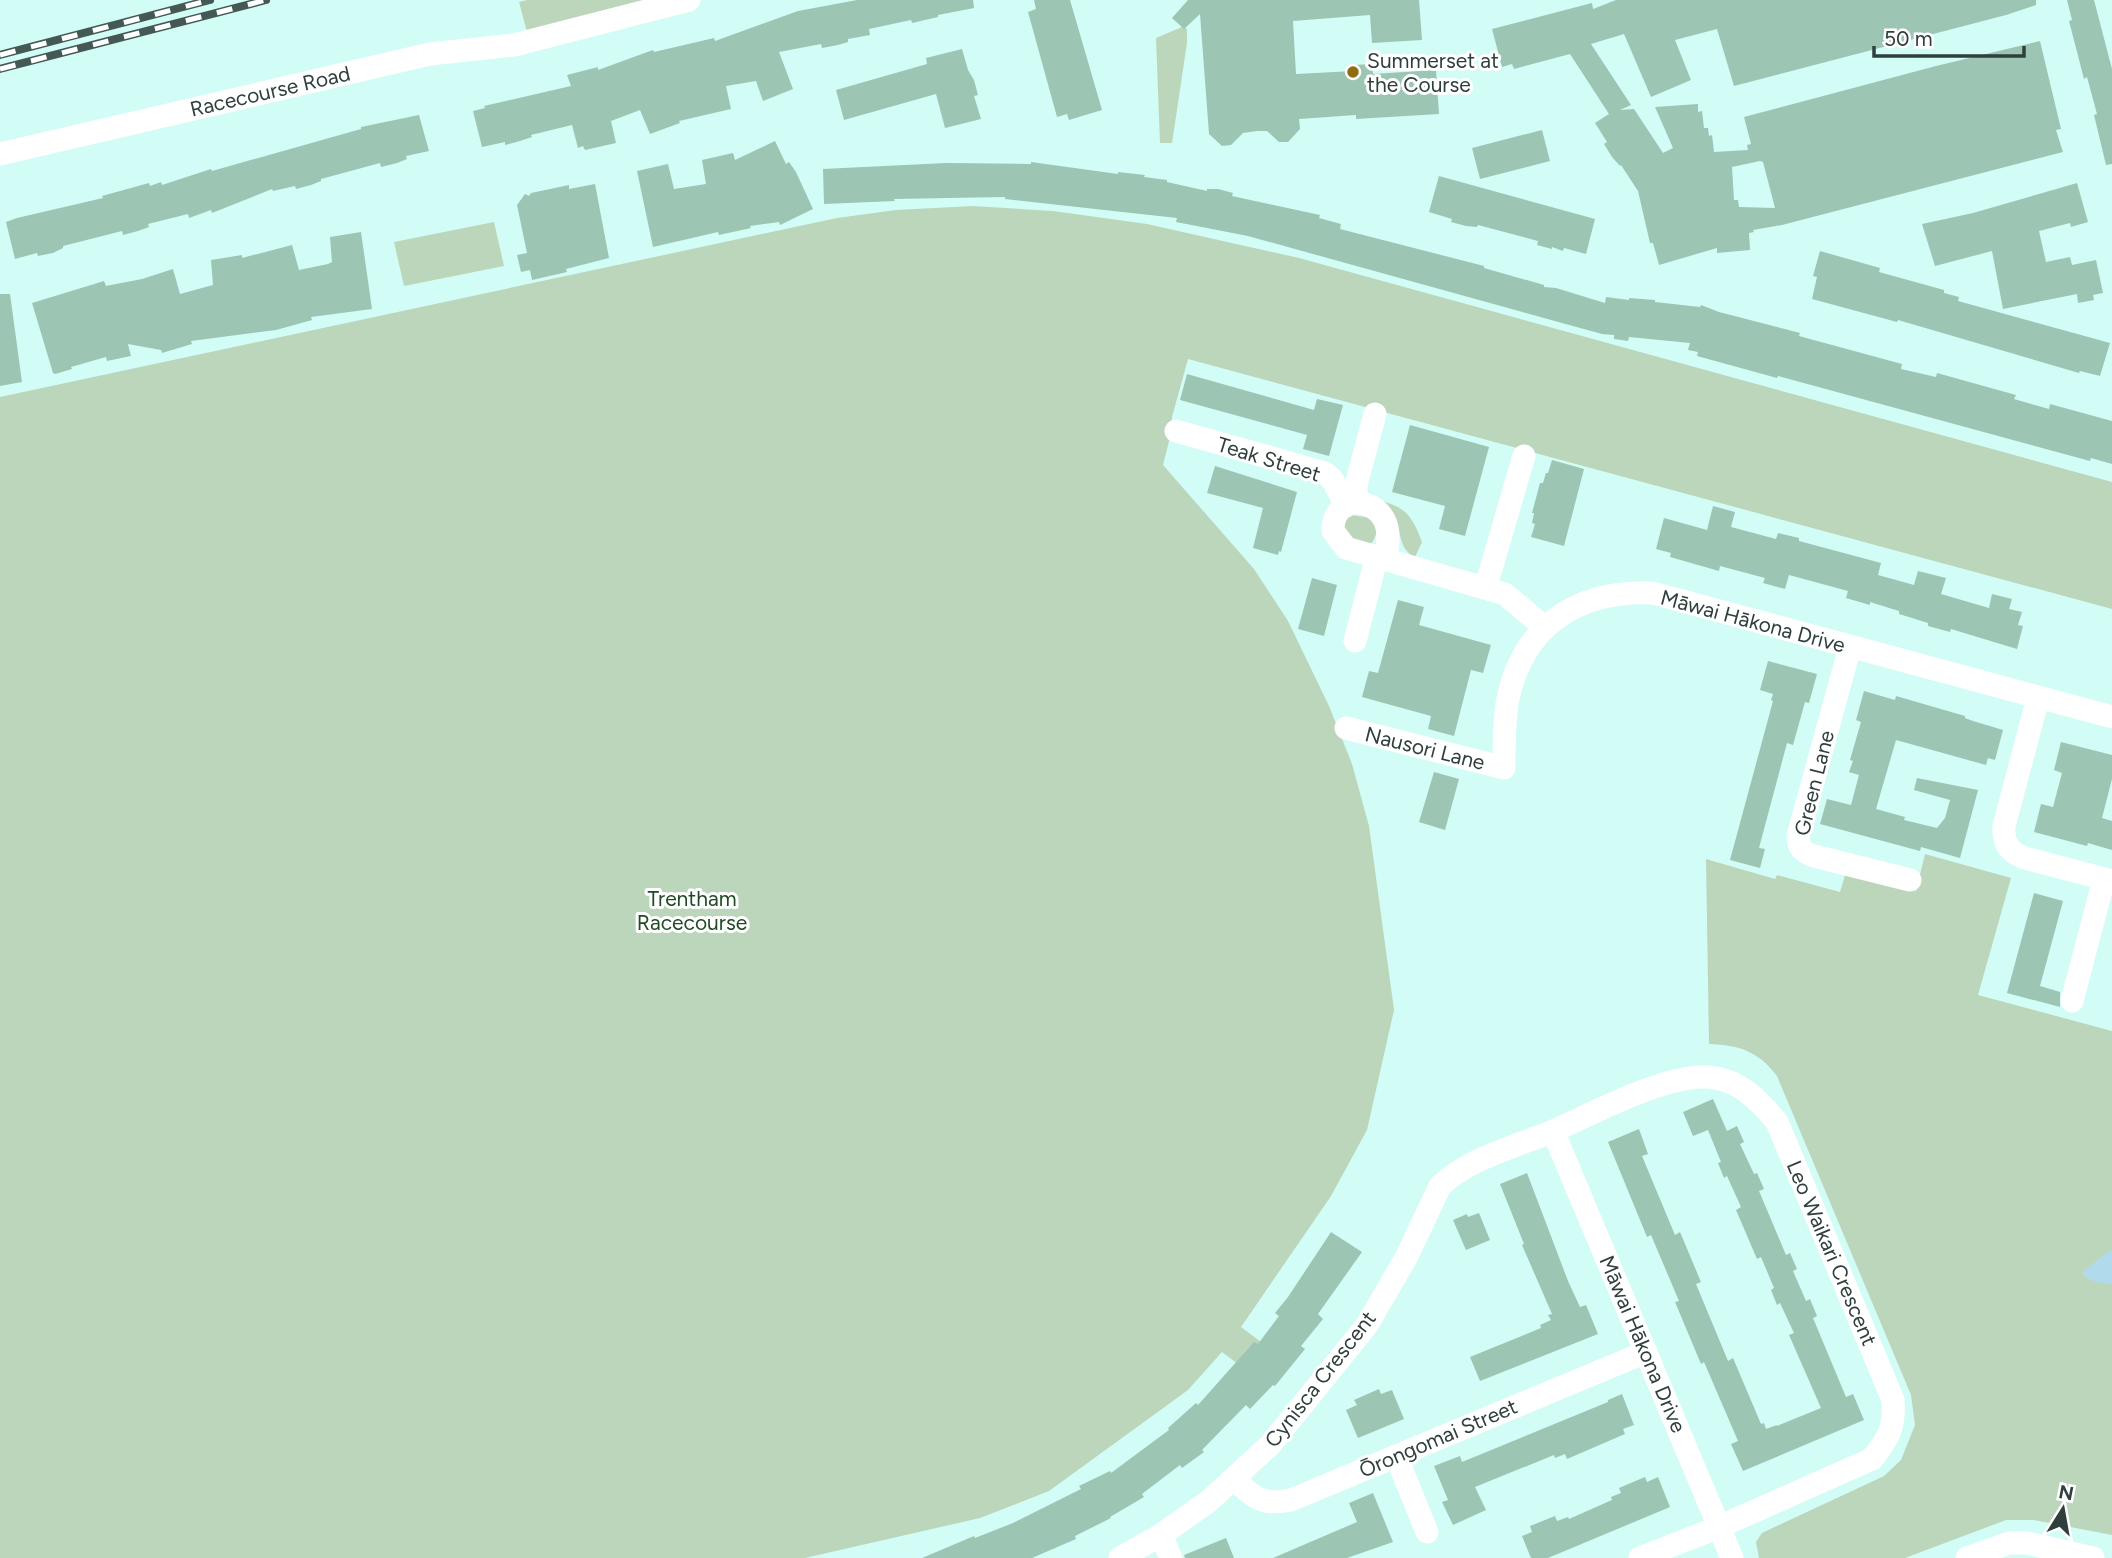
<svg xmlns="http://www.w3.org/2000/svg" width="2112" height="1558" viewBox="0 0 2112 1558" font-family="Figtree,sans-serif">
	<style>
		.green { fill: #bcd6bc }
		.water { fill: #b1dbed }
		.building { fill: #9dc5b3; fill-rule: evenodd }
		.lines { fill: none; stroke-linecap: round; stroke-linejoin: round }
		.minor { stroke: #fff; stroke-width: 23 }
		.rail-casing { stroke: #445855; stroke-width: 8 }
		.rail { stroke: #fff; stroke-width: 5; stroke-dasharray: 16; stroke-linecap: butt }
		.poi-dot { fill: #8f6c11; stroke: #fff; stroke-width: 2.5 }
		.labels { text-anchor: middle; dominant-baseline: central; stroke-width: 6; stroke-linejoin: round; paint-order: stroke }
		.poi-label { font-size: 21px; fill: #2f3f3d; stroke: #fff; text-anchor: start }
		.street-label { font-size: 21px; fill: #2f3f3d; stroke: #fff }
		.park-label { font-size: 21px; fill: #1f4a23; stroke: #fff }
	</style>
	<rect width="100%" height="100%" fill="#d2fcf6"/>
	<path class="green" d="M527,0H651L527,32L519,2Z
		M1182,27L1187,29V43L1172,143H1160L1156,38Z
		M973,206L1053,211L1147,224L1299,258L2112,482V609L1188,359L1172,417L1170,437L1163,465L1254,569L1288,621L1329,706L1352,764L1369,826L1394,1010L1367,1130L1331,1196L1241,1327L1261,1342L1242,1367L1222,1352L1188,1390L1049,1491L980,1518L805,1558H0V397L837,218L896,210Z
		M494,222L504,266L404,286L394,242Z
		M1375,499C1405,507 1411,513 1422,542L1415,557C1390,545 1410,515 1375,499Z
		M1352,515L1371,518L1378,530L1372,543L1363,544L1350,542L1341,527L1345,519Z
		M1925,854L2011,878L1978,995L2112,1031V1535L2034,1520H2006L1905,1558H1759L1756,1542L1762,1533L1884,1476L1901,1460L1915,1425L1911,1395L1777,1076C1758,1051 1739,1045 1709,1044L1706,859L1775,879L1777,875L1840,892L1846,872L1916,891Z"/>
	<path class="water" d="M2112,1249V1284C2102,1283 2089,1282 2082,1273L2086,1269Z"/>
	<path class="building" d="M857,0H973L974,8L938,15V17L912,23L911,20L869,29L870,35L848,39V42L838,45L822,48L821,44L779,52L793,89L763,101L756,81L726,86L731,109L679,121L680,123L650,134L640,110L611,121L616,143L585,150L583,146L578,148L572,125L531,135L532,137L520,141L505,145V142L482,147L473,111L485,108L484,106L571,86L567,75L598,67V70L653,50L654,52L714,38L715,41L798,11Z
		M1034,0H1070L1102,110L1069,120L1067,114L1057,117L1028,12L1036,9Z
		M1188,0H1419L1422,40L1372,43L1370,15L1293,21L1296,74L1354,71V65L1372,64L1373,74L1436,70L1439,114L1356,119V115L1299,119L1300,129L1288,142H1279L1267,131H1257L1243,133L1231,145L1222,146L1209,134L1200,14L1184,29L1172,18Z
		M1616,0H2036V5L2006,15L1734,86L1717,29L1675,40L1691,80L1651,97L1624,34L1591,44L1631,105L1620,110L1634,109L1663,153L1673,148L1655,107L1698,104V112L1702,111L1704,128H1708L1709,136L1712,135L1714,152L1748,150L1747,145L1751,144L1744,117L1936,66L2040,41L2061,129L2056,130L2063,152L1782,225L1753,230L1754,232L1749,233L1750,250L1717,253V248L1659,265L1653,243H1650L1638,191L1621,165L1620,166L1612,157L1604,144L1607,142L1595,123L1609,114L1570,54L1514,69L1512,64L1502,67L1492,29L1592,3L1593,9ZM1760,161L1763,162L1775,208L1739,207L1738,200H1734L1732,167Z
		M2067,0H2094L2112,69V164L2106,165L2094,115L2097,114L2087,77L2084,79L2069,21L2072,20Z
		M962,49L968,70L974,80L978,95L974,96L981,119L945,128L936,94L844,120L836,90L927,64L926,58Z
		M419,115L429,151L406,156L407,159L397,163L381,167L380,163L321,179V181L311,185L296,189L295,186L273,191L272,189L212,213L211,210L189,218L188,214L148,224L149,227L138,231L123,235L122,231L63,246V248L53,253L38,256L37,253L15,259L6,222L17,218L103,198L102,196L149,183L150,186L161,182L162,185L211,169L212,171L322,140L361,129V127Z
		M1542,130L1550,161L1480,179L1472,148Z
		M775,141L786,164L789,162L796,172L813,209L780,225L779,222L750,226L751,228L719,235L718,232L653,247L637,171L668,164L674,189L706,184L702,160L733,153L735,160Z
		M1031,162L1118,174V172L1145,175L1144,177L1167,180V182L1207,191V189H1218L1233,193L1232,196L1320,215L1319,218L1341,224L1340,229L1484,266V268L1544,285V287L1556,288L1605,303L1606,297L1629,300V298L1655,300V302L1700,307L1701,305L1719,312L1800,333L1799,336L1902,364L1901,369L1936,377L1937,373L2016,395L2014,399L2049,409L2050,404L2112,421V464L2091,458L2090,461L1778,376L1777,378L1697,356L1698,352L1688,350L1690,343L1629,337L1628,341L1614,339V335L1602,334L1248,236L1176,222L1177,218L1005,199V197L894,199L895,201L824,204L823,169L946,163L1031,164Z
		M1439,176L1595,219L1586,254L1564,248L1563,251L1552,247V249L1537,245L1538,241L1478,225L1477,227L1466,226L1451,222L1452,219L1429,212Z
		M2077,183L2088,222L2071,227L2070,223L2039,231L2046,262L2070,257L2072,265L2096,260L2103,293L2093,295L2094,300L2078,303L2077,294L2003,309L1992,251L1935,266L1922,224L1973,213Z
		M595,184L609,258L566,269L567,272L532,280L530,270L521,272L517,255L527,253L517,205L525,194L529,196L531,193L569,185V189Z
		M361,232L372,309L311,317L312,320L276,330L191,341L192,344L162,353L161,350L128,344L131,356L107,361L106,357L71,367L72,369L55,374L53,373L32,303L104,281L106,286L142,279L173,269L180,294L213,285L211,260L242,255V258L292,245L299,270L328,264L332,262L330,237Z
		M1820,251L1880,268L1879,272L1944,290V293L1959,297L1958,301L2110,343L2100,376L2080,371L2079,373L1898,320L1897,322L1812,299L1817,277L1813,276Z
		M0,294H10L22,382L0,386Z
		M1187,374L1314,410L1317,399L1343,405L1329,456L1303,449L1307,435L1180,400Z
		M1410,425L1489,447L1465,536L1439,529L1445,506L1392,492Z
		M1552,460L1584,469L1564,546L1531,537L1535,524L1532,523L1534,513H1532L1540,483H1543L1546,473H1548Z
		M1215,466L1297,492L1281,552L1279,551L1278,555L1253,548L1263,508L1207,493Z
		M1713,506L1735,512L1731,527L1776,539L1778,533L1799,538V541L1881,563L1878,575L1914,585L1918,571L1946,578L1941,594L1989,608L1992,594L2012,599L2009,609L2022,612L2018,625L2023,626L2017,649L1951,629L1950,632L1928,626V623L1899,614V611L1870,602V605L1846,598L1848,591L1789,575L1785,589L1763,583L1765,578L1720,566L1719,571L1670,557L1671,553L1656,549L1664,518L1707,530Z
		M1312,578L1337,585L1324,636L1298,629Z
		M1398,600L1424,607L1419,625L1491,645L1483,673L1471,670L1454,736L1428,729L1431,716L1362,697L1369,671L1378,673Z
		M1768,661L1817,674L1809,703L1805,702L1793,745L1787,743L1759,848L1765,849L1760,868L1730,860L1773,701L1771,700L1773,694L1760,690Z
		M1864,691L1895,700L1896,696L1965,716V718L1973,721L2003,730L1995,760L1988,758L1986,765L1896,740L1876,809L1905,817L1904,820L1937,828L1945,818L1950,800L1914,790L1917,778L1978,790L1960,858L1921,847L1920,851L1820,824L1827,799L1851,805L1859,775L1849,772L1853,761L1850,760L1861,722L1856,720Z
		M2061,742L2112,755V779L2102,818L2112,821V850L2088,843L2087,846L2034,832L2041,804L2053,807L2062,773L2054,770Z
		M1434,772L1459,779L1445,830L1419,822Z
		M2034,893L2063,901L2040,986L2060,992V1007L2007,993Z
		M1713,1099L1727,1131L1737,1126L1744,1142L1740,1144L1754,1174L1757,1173L1764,1189L1759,1191L1786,1255L1790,1253L1797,1269L1793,1271L1806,1301L1810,1299L1817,1316L1813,1318L1846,1397L1853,1394L1864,1420L1743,1471L1731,1444L1738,1441L1704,1362L1701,1364L1675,1302L1679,1301L1651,1235L1647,1237L1608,1142L1639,1129L1648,1154L1642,1156L1675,1235L1680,1232L1701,1282L1696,1284L1728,1361L1733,1358L1761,1424L1764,1423L1766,1429L1777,1425V1426L1821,1408L1789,1335L1794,1333L1780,1303L1777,1305L1771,1290L1774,1288L1761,1257L1757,1259L1736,1210L1741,1207L1727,1176L1724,1178L1718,1163L1721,1162L1708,1130L1693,1136L1683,1112Z
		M1527,1173L1568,1281L1580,1307L1586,1305L1598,1334L1480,1381L1470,1357L1541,1328L1540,1325L1551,1320L1548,1315L1552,1314L1522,1245L1524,1244L1500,1184Z
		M1479,1213L1490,1240L1466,1250L1453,1220L1467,1214L1468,1217Z
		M1331,1232L1362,1252L1318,1314L1323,1319L1301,1346L1305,1349L1275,1386L1273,1385L1250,1409L1246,1405L1202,1450L1204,1452L1182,1468L1180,1465L1142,1494L1144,1497L1110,1517L1111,1518L1075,1536L1076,1539L1032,1558H922L974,1536L975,1538L1013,1523L1081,1489L1079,1486L1110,1471L1111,1473L1169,1430L1168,1428L1196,1403L1198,1405L1254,1342L1258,1344L1279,1316L1275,1313L1288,1297Z
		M1379,1389L1381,1394L1392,1390L1404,1419L1358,1438L1346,1410L1357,1405L1354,1400Z
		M1622,1394L1634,1425L1623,1429L1625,1434L1567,1459L1565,1454L1555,1458L1554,1455L1475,1487L1486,1510L1453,1525L1442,1502L1448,1500L1434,1466L1460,1456L1462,1462L1608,1402V1400Z
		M1645,1477L1647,1482L1658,1477L1670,1507L1548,1558H1531L1522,1536L1532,1532L1530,1526L1555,1516L1557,1521L1568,1517L1569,1519L1612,1500L1611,1497L1621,1493L1619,1488Z
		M1373,1493L1393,1542L1347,1558H1273L1357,1522L1349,1503Z
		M1226,1538L1234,1558H1185L1184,1555Z"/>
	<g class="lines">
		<path class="minor" d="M0,154L430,54L514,45L689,0
			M1176,431L1325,473L1332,479L1346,506
			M1356,503V485L1375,414
			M1386,558C1387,547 1390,535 1386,524C1375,494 1332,496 1333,531L1346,548L1505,594L1544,627
			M1486,586L1524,456
			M1355,641L1377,556
			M1850,647L1798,836C1798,848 1803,852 1814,856L1910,880
			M2038,698L2004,826C2003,844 2009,852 2025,858L2112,881
			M1346,728L1504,768C1504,747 1504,725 1507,704C1521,626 1577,590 1653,593L2112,717
			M2072,1001L2104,879
			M1553,1131L1732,1558
			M1396,1456L1427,1532
			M1234,1479C1254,1498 1263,1506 1291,1500L1646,1352
			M1161,1535L1171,1558
			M1120,1558L1161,1535L1209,1501L1270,1445L1367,1325L1407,1256L1440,1186C1470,1158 1514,1147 1551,1132C1592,1114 1658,1078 1702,1077C1736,1076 1758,1099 1777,1122L1893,1400C1895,1427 1889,1438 1872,1459L1719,1527L1640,1558
			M1967,1558L2009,1543H2027L2093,1558"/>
		<g class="rail-casing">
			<path id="rail" d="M0,55L210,0
				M0,69L266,0"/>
		</g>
		<use href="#rail" class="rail"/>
	</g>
	<circle class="poi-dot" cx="1353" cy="72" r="7"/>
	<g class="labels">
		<g class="poi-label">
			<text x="1367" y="60">Summerset at<tspan x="1367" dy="24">the Course</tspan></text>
		</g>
		<g class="street-label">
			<text transform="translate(270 91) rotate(-13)">Racecourse Road</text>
			<text transform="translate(1269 459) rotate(17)">Teak Street</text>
			<text transform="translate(1753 621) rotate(15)">Māwai Hākona Drive</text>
			<text transform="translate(1425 748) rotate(14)">Nausori Lane</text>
			<text transform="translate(1814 783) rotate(-76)">Green Lane</text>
			<text transform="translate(1832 1253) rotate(67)">Leo Waikari Crescent</text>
			<text transform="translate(1643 1344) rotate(67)">Māwai Hākona Drive</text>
			<text transform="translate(1320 1379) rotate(-52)">Cynisca Crescent</text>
			<text transform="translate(1438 1438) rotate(-23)">Ōrongomai Street</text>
		</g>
		<g class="park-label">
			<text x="692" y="898">Trentham<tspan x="692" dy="24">Racecourse</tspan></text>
		</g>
	</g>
	<g transform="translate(2063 1509) rotate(11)" stroke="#ffffff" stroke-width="5" paint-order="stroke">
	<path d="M0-5L12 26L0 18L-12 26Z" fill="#2f3f3d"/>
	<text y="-10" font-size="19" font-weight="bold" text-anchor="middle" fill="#2f3f3d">N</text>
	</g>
	<path d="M1874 46v10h150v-10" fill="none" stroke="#2f3f3d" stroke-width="3.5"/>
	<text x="1884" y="46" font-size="21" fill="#2f3f3d" stroke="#ffffff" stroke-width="5" paint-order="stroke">50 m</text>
</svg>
